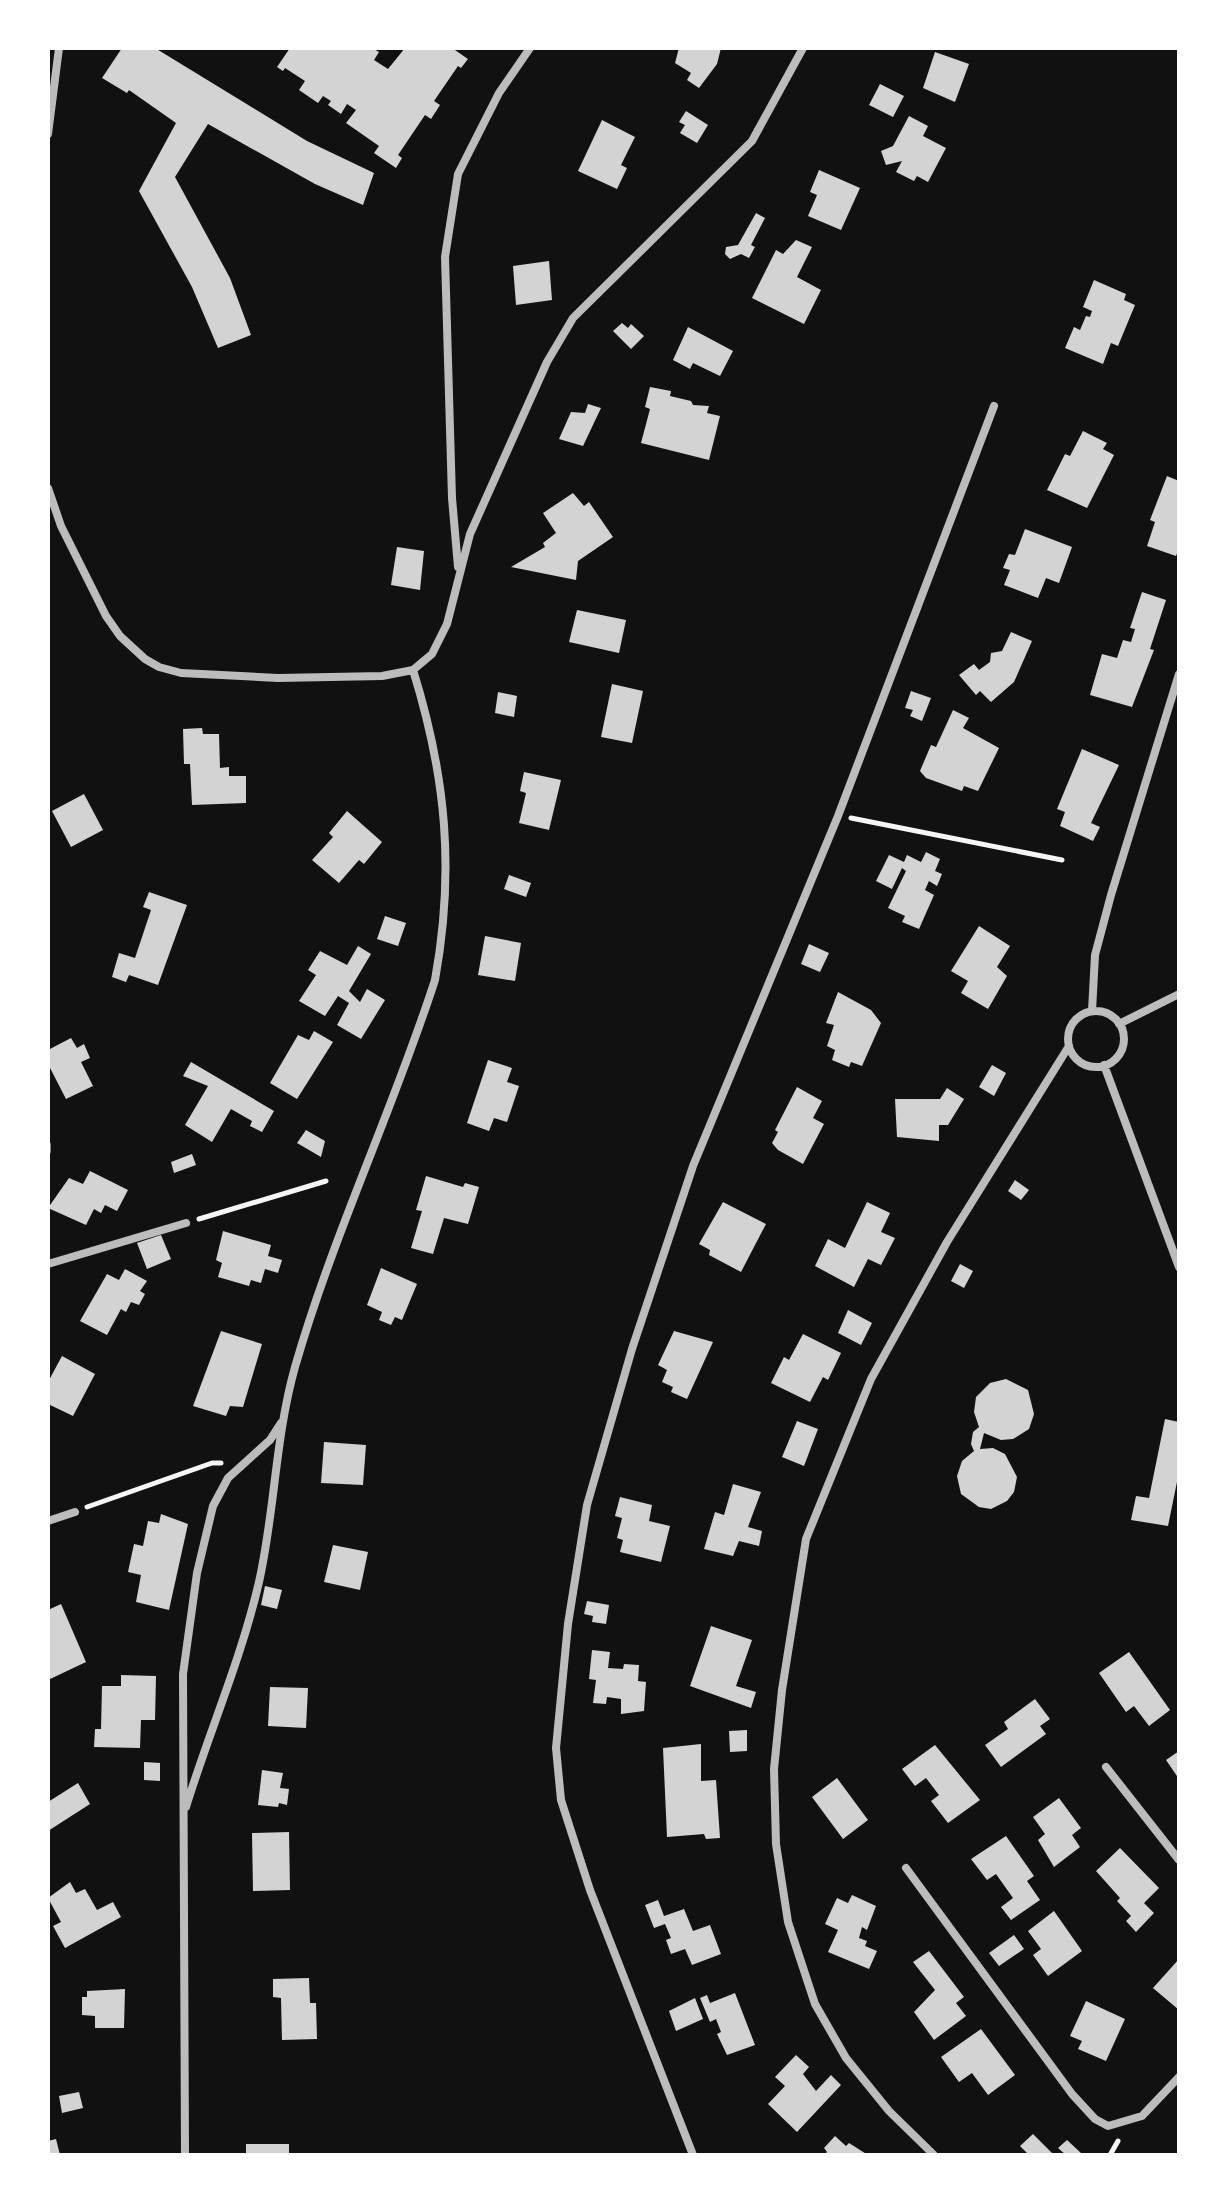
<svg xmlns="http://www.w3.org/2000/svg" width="1227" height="2203" viewBox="0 0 1227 2203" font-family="Bitter,serif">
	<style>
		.building { fill: #d3d3d3 }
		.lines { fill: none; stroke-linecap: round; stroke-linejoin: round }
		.path { stroke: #f5f5f5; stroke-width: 5 }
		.minor { stroke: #bcbcbc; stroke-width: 8 }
	</style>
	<rect width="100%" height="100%" fill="#111"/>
	<path class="building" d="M122,48H155L307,141L374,173L363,205L315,184L208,124L175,177L230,278L251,335L218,348L192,287L139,191L176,123L129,90L127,93L102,78Z
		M290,48H372L379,52L374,60L388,69L405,48H452L468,59L461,68L458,66L434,101L440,105L431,119L425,115L398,155L402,158L396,168L374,153L379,146L346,123L356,110L347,104L341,114L328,105L331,101L323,96L318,103L299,90L305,81L285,68L283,71L277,67Z
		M679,48H721L717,64L699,88L687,80L691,73L675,63Z
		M935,52L969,64L955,102L923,88Z
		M880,84L904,96L893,117L869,105Z
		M686,111L708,125L697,143L680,133L685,125L679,122Z
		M909,116L928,126L923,136L946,148L928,182L917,176L914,181L896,172L902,161L886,165L881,151L893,146Z
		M602,120L635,137L621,165L627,168L617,189L578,171Z
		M819,170L860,188L841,230L808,216L817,195L810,192Z
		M756,213L765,218L751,245L755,247L749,258L741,254L730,259L725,254L726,247L738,245Z
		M796,240L812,247L797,277L821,290L804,324L752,298L776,250L783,254Z
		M549,261L552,300L516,305L513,266Z
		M1094,280L1126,294L1124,300L1135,305L1118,346L1111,343L1103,364L1065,348L1074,327L1080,330L1086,316L1090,317L1092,311L1083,307Z
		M622,323L628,328L631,324L644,336L631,349L613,331Z
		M688,327L733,351L720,376L693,363L690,369L673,360Z
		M650,387L671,391L670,396L691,401L693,405L709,406L707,413L720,416L709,460L641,443L650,409L645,407Z
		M588,404L601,408L583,446L559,439L571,412L585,413Z
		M1083,431L1107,443L1103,449L1114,455L1087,508L1047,490L1065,454L1070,456Z
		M1167,476L1179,481V548L1176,556L1147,546L1155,522L1150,520Z
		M573,493L584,506L589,502L613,537L578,561L576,580L511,567L545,547L543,543L556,533L543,513Z
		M1025,529L1072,547L1059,583L1046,578L1038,598L1004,585L1010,570L1003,568L1009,554L1015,555Z
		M397,547L424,551L420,590L391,585Z
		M1142,592L1166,600L1150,649L1154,650L1132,707L1090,695L1102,654L1117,658L1123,640L1131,642L1135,629L1130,628Z
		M577,610L626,620L619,653L569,642Z
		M1011,632L1032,641L1014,682L991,702L980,691L976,695L959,675L974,664L979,670L990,662L991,653L1002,651Z
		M612,684L643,691L632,743L601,737Z
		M911,691L931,698L922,721L910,716L913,710L905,708Z
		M498,692L517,696L514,717L495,713Z
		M953,710L969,718L963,728L999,748L978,791L964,786L962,791L926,778L920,771L931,745L936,747Z
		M202,728L203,734H219L220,768L229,767V776H246V803L192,805L190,764H184L183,729Z
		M1082,749L1119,765L1091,823L1100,827L1093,841L1060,826L1065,812L1057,809Z
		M524,772L561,780L549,830L519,823L526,793L520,791Z
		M84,794L103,830L71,847L52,811Z
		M347,811L382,842L364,864L359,860L339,883L312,860L333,837L329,833Z
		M926,852L940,859L935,871L942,874L937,886L929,881L925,890L934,895L919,929L902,922L905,916L888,908L906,871L902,868L892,889L876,881L889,855L904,862L907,855L921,862Z
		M509,875L531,883L526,897L504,889Z
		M149,892L187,905L158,985L129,975L126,982L112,977L119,953L135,958L151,910L143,907Z
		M385,916L406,923L398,946L377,939Z
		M979,926L1010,946L997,967L1007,976L988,1009L961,993L968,981L951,971Z
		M485,936L521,943L515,981L478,975Z
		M809,944L829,953L820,972L801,964Z
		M358,946L371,954L349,991L360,1002L367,989L385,1000L361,1039L337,1025L349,1003L338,996L325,1016L299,1001L316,975L308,970L320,951L347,965Z
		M838,992L871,1010L881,1023L862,1066L851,1062L849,1067L832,1060L835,1050L827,1046L834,1025L826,1023Z
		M314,1031L333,1042L297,1099L270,1083L298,1035L309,1040Z
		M71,1038L77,1048L84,1044L90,1058L81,1062L93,1086L66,1099L48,1064V1050Z
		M488,1060L512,1068L507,1082L519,1086L507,1122L494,1118L489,1131L467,1123Z
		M191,1062L274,1111L262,1132L250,1126L252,1121L231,1109L212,1142L185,1125L208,1086L183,1076Z
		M992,1065L1006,1073L994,1096L979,1087Z
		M797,1087L822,1101L813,1118L824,1124L803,1164L778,1150L772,1143L778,1132L775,1130Z
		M947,1088L964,1099L948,1125H939V1141L897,1137L895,1099H940Z
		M306,1130L325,1141L321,1157L297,1143Z
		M192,1154L196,1165L174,1173L171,1162Z
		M90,1171L128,1190L117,1211L105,1205L101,1213L94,1209L86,1225L48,1208L69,1178L83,1184Z
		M426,1176L463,1187L465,1183L479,1187L468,1224L444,1218L433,1254L411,1248L422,1211L416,1210Z
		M1015,1180L1029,1190L1021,1200L1008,1191Z
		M723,1202L766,1224L741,1272L709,1255L710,1250L699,1244Z
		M867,1202L890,1213L881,1232L895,1238L881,1265L868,1259L854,1287L815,1266L828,1239L845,1248Z
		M223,1231L271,1245L268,1256L282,1260L278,1273L265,1269L261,1283L251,1280L249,1286L218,1277L222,1263L216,1260Z
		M161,1235L171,1259L147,1269L137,1243Z
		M960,1264L973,1271L964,1288L951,1281Z
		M381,1268L417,1284L402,1320L395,1317L391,1325L379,1320L382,1312L367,1305Z
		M125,1269L147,1281L140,1291L145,1294L139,1305L131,1302L126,1312L121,1309L107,1335L80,1321L107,1274L119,1280Z
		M848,1310L872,1323L861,1345L838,1333Z
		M221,1331L262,1344L243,1407L230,1406L226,1416L193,1406Z
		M674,1331L713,1342L687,1399L671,1392L673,1387L662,1382L667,1370L658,1365Z
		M803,1334L841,1353L828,1380L823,1377L810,1402L771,1383L784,1357L789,1360Z
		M62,1356L95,1374L73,1416L48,1404V1382Z
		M1006,1379L1028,1390L1034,1414L1029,1429L1013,1439L1001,1440L984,1433L980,1449L993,1448L1005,1454L1017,1477L1014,1492L1007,1501L991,1509L979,1507L961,1494L957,1476L962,1461L974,1451L971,1444L973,1432L979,1427L974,1412L976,1397L990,1383Z
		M1165,1419L1179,1422V1472L1168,1526L1131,1520L1136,1496L1149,1498Z
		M797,1421L818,1429L804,1466L782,1457Z
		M324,1442L366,1445L363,1485L321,1483Z
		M733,1484L761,1492L748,1527L762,1531L759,1546L739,1541L733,1556L704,1549L715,1512L724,1515Z
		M620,1497L652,1505L649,1521L670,1526L661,1562L620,1552L623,1540L617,1538L622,1518L615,1516Z
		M161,1514L188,1524L169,1610L136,1602L141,1575L128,1572L134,1544L143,1546L148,1521L159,1523Z
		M333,1545L368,1552L360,1590L324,1582Z
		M265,1586L282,1590L277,1609L261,1605Z
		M587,1601L609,1605L606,1624L592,1622L593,1616L584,1614Z
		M61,1604L86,1662L48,1680V1610Z
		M711,1626L752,1640L736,1686L756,1692L751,1708L690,1686Z
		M592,1650L610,1652L608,1668L623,1669L624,1664L639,1665L638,1681L646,1682L644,1711L621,1714V1699L607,1697L606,1704L593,1703L596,1680L589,1679Z
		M1129,1652L1170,1710L1149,1726L1134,1706L1126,1712L1099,1673Z
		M121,1675L156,1676L155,1720H141L140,1748L94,1747L95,1729H101L102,1686H121Z
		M270,1687L308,1688L306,1728L268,1726Z
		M1035,1699L1050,1719L1040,1726L1046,1734L1001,1767L985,1745L1008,1729L1004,1722Z
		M747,1730V1751L730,1752L729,1731Z
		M701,1744V1781L716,1780L720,1838L706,1839L704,1834L667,1837L663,1748Z
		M935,1745L980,1800L948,1823L931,1801L939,1795L926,1778L915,1786L902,1769Z
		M1179,1751V1779L1166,1760Z
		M144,1762L160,1763V1781L144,1780Z
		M262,1770L283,1773L280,1788L289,1789L287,1805L279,1803L278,1807L258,1805Z
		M837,1778L868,1820L843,1839L812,1797Z
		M78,1783L90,1804L48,1831V1802Z
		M1059,1798L1081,1828L1072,1835L1080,1847L1054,1867L1038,1840L1045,1834L1033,1817Z
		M289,1832L290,1890L253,1891L252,1833Z
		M1006,1836L1034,1876L1027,1881L1040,1900L1011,1920L1001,1907L1013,1898L996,1874L987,1880L971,1859Z
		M1120,1848L1159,1888L1144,1903L1154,1913L1136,1932L1126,1921L1131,1916L1117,1901L1120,1898L1096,1871Z
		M70,1882L76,1893L85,1889L97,1910L113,1902L121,1917L65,1948L53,1926L61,1922L48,1898Z
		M852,1895L876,1906L867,1930L862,1927L859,1938L867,1941L865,1946L877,1951L869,1969L828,1952L838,1930L825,1924L837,1898L848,1903Z
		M658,1900L664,1916L684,1909L693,1931L710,1925L721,1954L692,1965L685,1949L671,1954L666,1940L671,1938L665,1924L654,1928L645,1905Z
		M1054,1911L1082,1951L1048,1976L1033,1955L1041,1949L1028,1931Z
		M1014,1935L1024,1949L999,1966L989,1953Z
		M929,1951L964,1997L956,2003L966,2016L934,2040L914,2012L935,1990L913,1962Z
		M1179,1959V2010L1153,1988Z
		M309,1978L310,2003H316L317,2039L282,2040L281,1998L273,1997V1979Z
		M125,1989L124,2028H95V2016L82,2015V1997H87V1991Z
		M735,1993L755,2045L727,2055L717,2034L721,2032L716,2019L710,2022L700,1998L707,1995L710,2003Z
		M695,1998L703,2019L676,2031L669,2011Z
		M1086,2001L1125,2019L1106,2061L1078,2049L1082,2041L1070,2036Z
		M981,2029L1015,2075L988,2095L972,2073L959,2082L941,2057Z
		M796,2055L809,2067L803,2074L816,2091L831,2075L841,2085L797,2132L768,2104L785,2086L775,2077Z
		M79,2092L83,2108L62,2113L59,2096Z
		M1033,2134L1054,2155H1029L1020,2146Z
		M835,2136L846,2146L849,2143L868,2155H824L827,2152L824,2148Z
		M56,2139L60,2155H48V2141Z
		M1067,2140L1081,2153L1079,2155H1066L1058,2148Z
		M246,2144H289V2155H246Z"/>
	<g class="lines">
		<path class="path" d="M851,818L1062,860
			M48,1144V1152
			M199,1219L326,1181
			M87,1507L212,1463H221
			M1110,2155L1118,2141"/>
		<path class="minor" d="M48,134L59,48
			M48,488L61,526L106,616L120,636L145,659L159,667L181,673L278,678L382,676L413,670L432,654L447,624L470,534L547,362L573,318L752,141L803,48
			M458,567L452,498L445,257L458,174L499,93L530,48
			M1092,1011L1095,955L1111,895L1179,674
			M1068 1039a28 28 0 1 1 56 0a28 28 0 1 1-56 0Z
			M1119,1024L1179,994
			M1104,1065L1179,1267
			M48,1264L186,1223
			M48,1521L75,1512
			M1106,1767L1179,1860
			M186,1807C209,1732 241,1660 259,1582C275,1511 275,1438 295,1367C333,1235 393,1110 435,980C455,870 446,776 413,670
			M906,1868L1072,2094L1095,2119L1108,2126L1142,2116L1179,2077
			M185,2155L183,1674L197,1573L213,1506L228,1478L270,1440L281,1423
			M693,2155L590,1890L561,1800L556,1748L568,1624L587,1505L632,1349L693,1166L838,816L994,406
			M934,2155L889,2111L846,2058L815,2004L788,1922L776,1844L774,1769L782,1690L806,1539L871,1379L947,1242L1069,1046"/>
	</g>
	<rect width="1227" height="2203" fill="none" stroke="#ffffff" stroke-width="100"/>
</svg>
